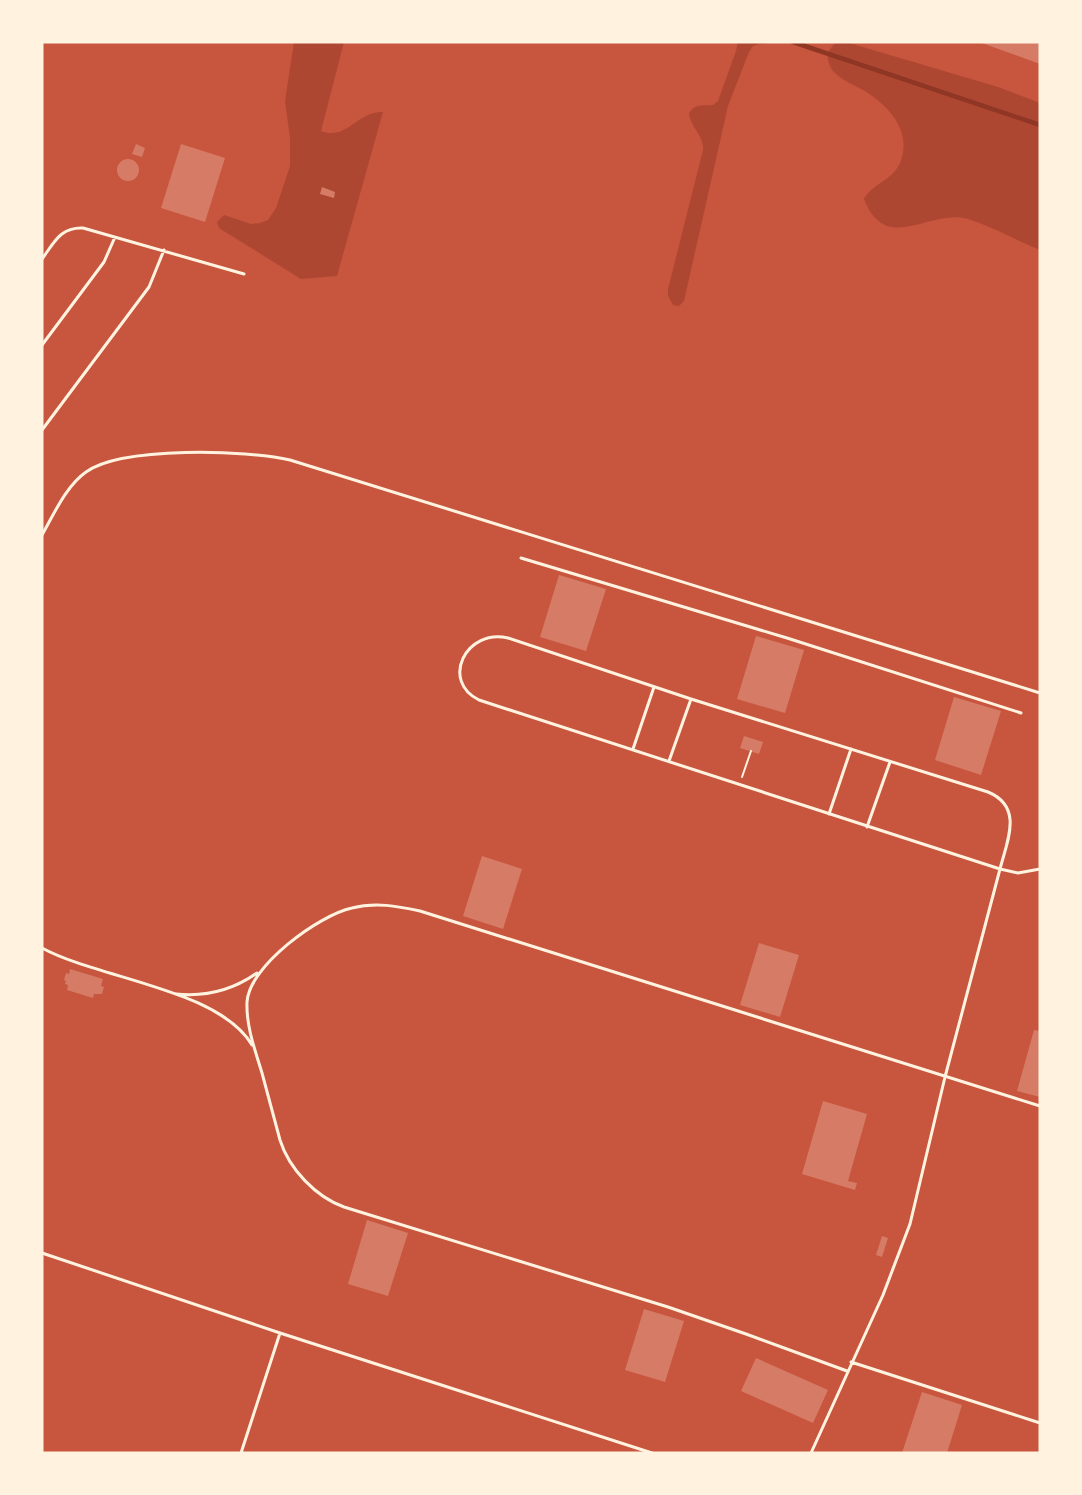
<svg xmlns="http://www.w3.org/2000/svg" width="1082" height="1495" viewBox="0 0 1082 1495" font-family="Literata,serif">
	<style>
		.green { fill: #ae4732 }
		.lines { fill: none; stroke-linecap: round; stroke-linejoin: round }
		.stream { stroke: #8f3625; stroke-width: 4.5 }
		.building { fill: #d67c66 }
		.path { stroke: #fff3e0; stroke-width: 2 }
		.service { stroke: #fff3e0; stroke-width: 3 }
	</style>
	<rect width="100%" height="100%" fill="#c8553d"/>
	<path class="green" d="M294,42H344L321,131C347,141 357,111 383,112L337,276L301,279L219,228L217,222L224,215L251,224L260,223L268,220L276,208L290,166V138L285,101Z
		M738,42H767L766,44H759L753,46L749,52L728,106L684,301L679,306L673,305L668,296V289L703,150C704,135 691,128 689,114C694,103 703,106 713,105L718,101L736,51Z
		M846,42L998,87L1040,103V250C1018,241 991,226 968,219C930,208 886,256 864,199C872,184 893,180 900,163C912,134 892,109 868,93C857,86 842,81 833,71C829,66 828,60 827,53L835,43Z"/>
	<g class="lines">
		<path class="stream" d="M793,42L1040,125"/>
	</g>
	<path class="building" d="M979,42H1040V64Z
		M136,144L145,148L142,157L132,154Z
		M181,144L225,158L205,222L161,208Z
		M117 170a11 11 0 1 1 22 0a11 11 0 1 1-22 0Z
		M322,187L335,192L334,198L320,194Z
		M559,575L606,589L586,651L540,637Z
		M756,636L804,650L785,713L737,699Z
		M954,697L1001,711L981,775L935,760Z
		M744,736L763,742L759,754L740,748Z
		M482,856L522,869L503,929L463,916Z
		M759,943L799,955L780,1017L740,1005Z
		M70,969L103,979L101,986L104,987L102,994H94L93,998L67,990L68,985L65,984L66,981L64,980L66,973L69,974Z
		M1034,1030L1040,1031V1097L1017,1091Z
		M823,1101L867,1114L848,1181L857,1183L855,1190L802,1174Z
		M367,1220L408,1233L388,1296L348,1284Z
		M882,1236L888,1238L882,1257L876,1255Z
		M644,1309L684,1321L665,1382L625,1370Z
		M756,1358L828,1390L813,1423L741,1391Z
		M922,1392L962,1405L947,1453H902Z"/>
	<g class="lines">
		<path class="path" d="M742,777L751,751"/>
		<path class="service" d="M42,259C54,243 60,227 83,228L244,274
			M42,345L104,262L115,237
			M42,430L149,287L164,250
			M42,535C54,514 66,486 86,472C122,446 247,450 290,460L1040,693
			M521,558L787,638L1021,713
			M633,749L654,687
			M669,761L691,699
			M829,814L851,749
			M867,827L890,762
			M42,948C99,979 219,989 252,1045
			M176,994C205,997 233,990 257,973
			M42,1253L280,1333L652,1453
			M851,1362L1040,1423
			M847,1371L746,1334L668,1307L344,1207C316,1197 289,1169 280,1140C274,1118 268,1096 262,1073C255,1050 246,1026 247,1002C249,966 319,915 352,908C375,902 397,906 420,911L1040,1106
			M241,1453L280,1333
			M811,1453L883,1295L910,1224L945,1077L1000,869C1007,841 1024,807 988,792L691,699L508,638C466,628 440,681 479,700L1000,869L1018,873L1040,869"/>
	</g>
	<rect width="1082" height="1495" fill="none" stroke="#fff3e0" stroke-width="87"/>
</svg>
